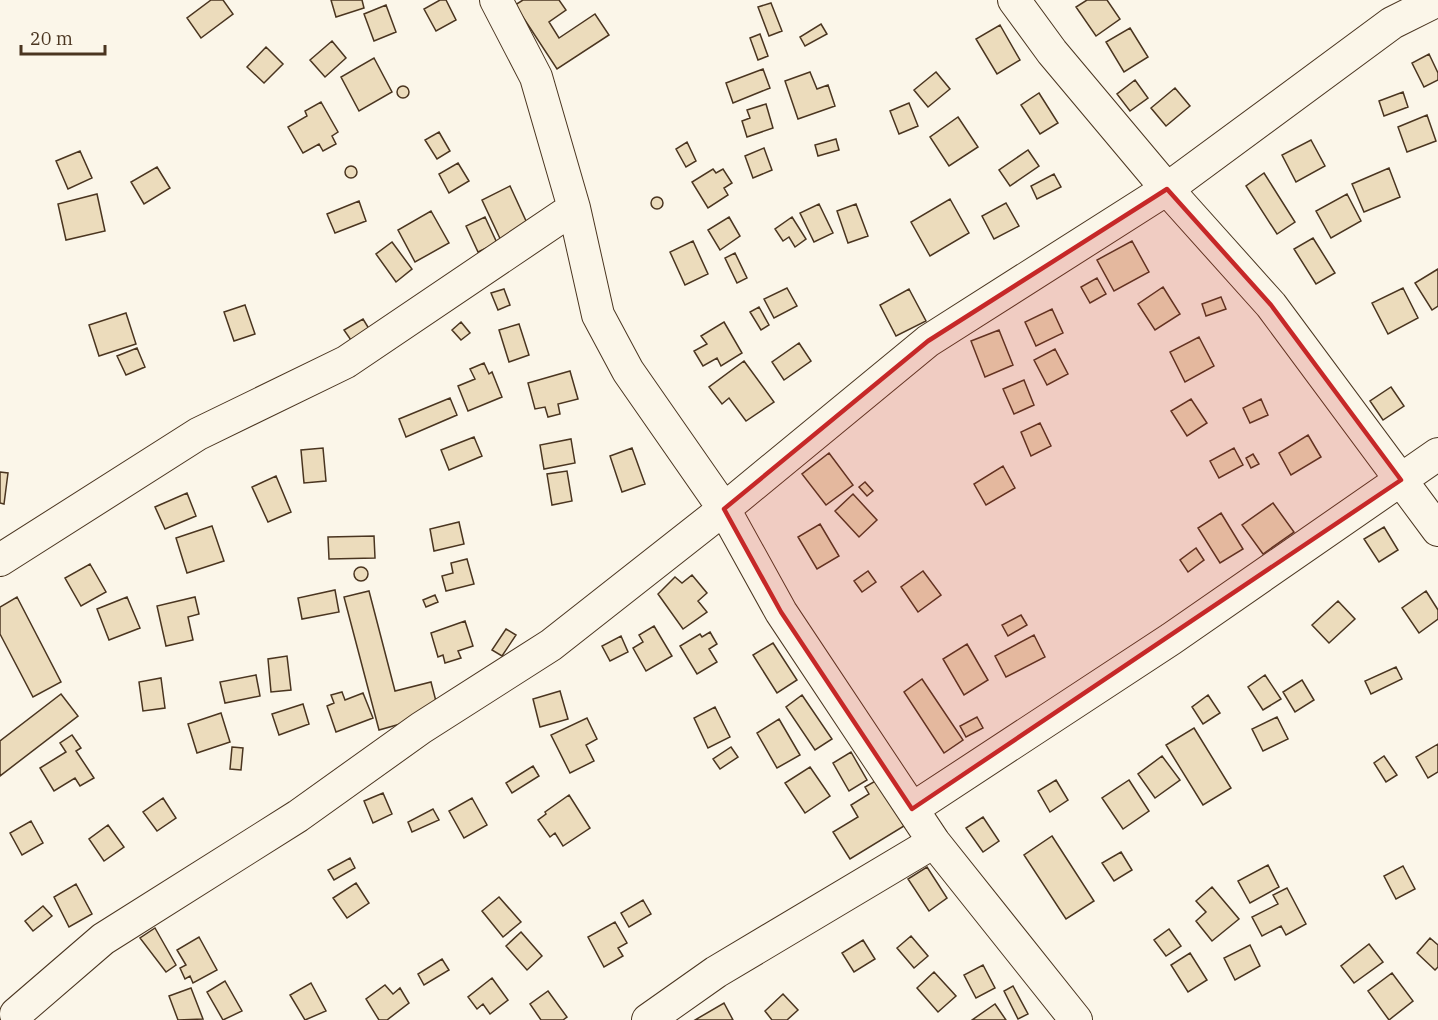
<svg xmlns="http://www.w3.org/2000/svg" width="1438" height="1020" viewBox="0 0 1438 1020" font-family="'IBM Plex Serif',serif">
	<style>
		.building { fill: #ecdcbc; stroke: #4a3520; stroke-width: 1.5 }
		.lines { fill: none; stroke-linecap: round; stroke-linejoin: round }
		.minor-casing { stroke: #4a3520; stroke-width: 34 }
		.minor { stroke: #fbf6e9; stroke-width: 32 }
		.marked { fill: #c62828; fill-opacity: 0.2; stroke: #c62828; stroke-width: 4.5; stroke-linejoin: round }
	</style>
	<rect width="100%" height="100%" fill="#fbf6e9"/>
	<path class="building" d="M211,0H223L233,14L201,38L187,18Z
		M331,0H362L364,8L336,17Z
		M440,0H446L456,20L436,31L424,9Z
		M523,0H559L566,10L549,22L559,38L595,14L609,35L557,69L515,5Z
		M1087,0H1107L1120,19L1096,36L1076,7Z
		M771,3L782,31L769,36L758,7Z
		M386,5L396,32L374,41L364,14Z
		M821,24L827,34L805,46L800,37Z
		M1000,25L1020,60L997,74L976,39Z
		M1130,28L1148,57L1124,72L1106,42Z
		M760,34L768,56L758,60L750,38Z
		M332,41L346,58L325,77L310,60Z
		M266,47L283,64L264,83L247,67Z
		M1429,54L1438,73V80L1424,87L1412,63Z
		M374,58L392,92L359,111L341,77Z
		M763,69L770,88L733,103L726,83Z
		M810,72L817,89L828,85L835,106L798,119L785,81Z
		M936,72L950,89L928,107L914,90Z
		M1135,80L1148,98L1130,111L1117,94Z
		M397 92a6 6 0 1 1 12 0a6 6 0 1 1-12 0Z
		M1175,88L1190,106L1166,126L1151,108Z
		M1403,92L1408,107L1384,116L1379,101Z
		M1039,93L1058,123L1040,134L1021,105Z
		M321,102L338,132L332,136L336,144L323,151L319,144L303,153L288,127L307,116L305,111Z
		M909,103L918,126L899,134L890,111Z
		M766,104L773,128L747,137L742,121L750,118L747,110Z
		M1427,115L1436,141L1407,152L1398,127Z
		M958,117L978,147L949,166L930,137Z
		M439,132L450,151L437,159L425,140Z
		M836,139L839,150L818,156L815,145Z
		M1311,140L1325,166L1296,182L1282,155Z
		M687,142L696,161L686,167L676,149Z
		M764,148L772,170L753,178L745,156Z
		M1028,150L1039,166L1010,186L999,170Z
		M80,151L92,178L68,189L56,161Z
		M458,163L469,181L449,193L439,174Z
		M345 172a6 6 0 1 1 12 0a6 6 0 1 1-12 0Z
		M157,167L170,188L144,204L131,182Z
		M1389,168L1400,197L1364,212L1352,184Z
		M713,169L716,173L723,169L732,183L724,188L728,195L708,208L692,182Z
		M1264,173L1295,222L1277,234L1246,186Z
		M1054,174L1061,187L1037,199L1031,186Z
		M510,186L532,234L504,247L482,200Z
		M97,194L105,231L66,240L58,204Z
		M1347,194L1361,221L1331,238L1316,211Z
		M651 203a6 6 0 1 1 12 0a6 6 0 1 1-12 0Z
		M950,199L969,233L930,256L911,222Z
		M359,201L366,221L335,233L327,214Z
		M1006,203L1019,226L994,239L982,216Z
		M819,204L833,233L814,242L800,213Z
		M856,204L868,236L848,243L837,211Z
		M431,211L449,243L415,262L398,230Z
		M485,217L497,243L478,252L466,226Z
		M729,217L740,236L720,250L708,230Z
		M792,217L806,239L795,247L789,237L783,241L775,229Z
		M1313,238L1335,273L1316,284L1294,249Z
		M693,241L708,274L685,285L670,252Z
		M1132,241L1149,272L1114,291L1097,260Z
		M392,242L412,269L396,282L376,254Z
		M735,253L747,278L737,283L725,258Z
		M1438,269V306L1432,310L1415,283Z
		M1097,278L1106,294L1090,303L1081,287Z
		M1163,287L1180,314L1155,330L1138,304Z
		M787,288L797,306L774,318L764,299Z
		M1403,288L1418,318L1388,334L1372,303Z
		M504,289L510,305L498,310L491,293Z
		M909,289L926,321L896,336L880,305Z
		M1221,297L1226,309L1206,316L1202,304Z
		M245,305L255,334L234,341L224,312Z
		M759,307L769,325L761,330L750,312Z
		M1052,309L1063,333L1036,346L1025,322Z
		M126,313L136,344L99,356L89,325Z
		M363,319L371,332L353,343L344,330Z
		M461,322L470,333L461,340L452,330Z
		M724,322L742,353L721,366L717,358L703,366L694,351L707,344L701,336Z
		M519,324L529,355L509,362L499,330Z
		M999,330L1013,365L985,377L971,341Z
		M1199,337L1214,366L1185,382L1170,352Z
		M799,343L811,361L784,380L772,362Z
		M137,348L145,367L126,375L117,356Z
		M1055,349L1068,374L1047,385L1034,360Z
		M744,361L774,402L746,421L729,398L722,404L709,387Z
		M484,363L489,374L492,372L502,397L468,411L458,386L475,379L470,369Z
		M570,371L578,399L558,404L560,414L548,417L545,407L535,409L528,383Z
		M1024,380L1034,405L1014,414L1003,389Z
		M1391,387L1404,406L1383,420L1370,401Z
		M450,398L457,415L406,437L399,419Z
		M1191,399L1207,423L1187,436L1171,411Z
		M1261,399L1268,415L1250,423L1243,408Z
		M1040,423L1051,446L1031,456L1021,432Z
		M1308,435L1321,457L1291,475L1279,453Z
		M474,437L482,456L449,470L441,450Z
		M571,439L575,463L544,469L540,445Z
		M323,448L326,481L304,483L301,450Z
		M632,448L645,484L622,492L610,456Z
		M1234,448L1243,465L1219,478L1210,461Z
		M829,453L853,485L826,505L802,474Z
		M1253,454L1259,464L1251,468L1246,458Z
		M1003,466L1015,488L986,505L974,484Z
		M567,471L572,501L552,505L547,474Z
		M0,472L8,473L4,504L0,503Z
		M276,476L291,512L268,522L252,487Z
		M865,482L873,491L867,496L859,487Z
		M187,493L196,516L165,529L155,507Z
		M853,494L877,520L859,537L835,511Z
		M1273,503L1294,532L1263,554L1242,525Z
		M1221,513L1243,549L1220,563L1198,528Z
		M459,522L464,544L434,551L430,529Z
		M820,524L839,556L817,569L798,537Z
		M212,526L224,561L187,573L176,538Z
		M1384,527L1398,550L1379,562L1364,539Z
		M374,536L375,558L329,559L328,537Z
		M1196,548L1204,560L1188,572L1180,560Z
		M467,559L474,584L446,591L442,576L453,573L451,563Z
		M90,564L106,592L81,606L65,578Z
		M354 574a7 7 0 1 1 14 0a7 7 0 1 1-14 0Z
		M868,571L876,582L862,592L854,581Z
		M923,571L941,595L918,612L901,587Z
		M692,575L707,593L698,601L707,612L683,629L658,594L675,577L682,583Z
		M335,590L339,612L302,619L298,598Z
		M369,591L395,691L431,682L439,713L379,730L344,597Z
		M1426,591L1438,610V619L1419,633L1402,608Z
		M435,595L438,602L426,607L423,600Z
		M17,597L61,682L33,697L0,634V607Z
		M127,597L140,628L109,640L97,609Z
		M195,597L199,614L188,617L193,640L166,646L157,606Z
		M1338,601L1355,619L1329,643L1312,625Z
		M1021,615L1027,625L1008,636L1002,625Z
		M465,621L473,646L458,651L461,658L445,663L443,655L438,657L431,633Z
		M654,626L672,656L646,671L633,648L643,642L639,635Z
		M506,629L516,635L502,656L492,650Z
		M710,632L717,644L709,649L717,662L697,674L680,646L700,634L702,637Z
		M1034,635L1045,657L1006,677L995,656Z
		M621,636L628,652L610,661L602,646Z
		M773,643L797,680L777,693L753,655Z
		M967,644L988,680L964,695L943,659Z
		M287,656L291,690L271,692L268,659Z
		M1396,667L1402,679L1371,694L1365,681Z
		M256,675L260,696L225,703L220,682Z
		M1265,675L1281,699L1263,710L1248,687Z
		M161,678L165,708L143,711L139,682Z
		M922,679L963,740L944,753L904,692Z
		M1302,680L1314,700L1295,712L1283,692Z
		M560,691L568,719L540,727L533,699Z
		M342,692L345,700L363,693L373,718L336,732L327,706L334,703L331,695Z
		M61,694L78,716L0,776V741Z
		M802,695L832,739L815,750L786,707Z
		M1208,695L1220,713L1203,724L1192,707Z
		M303,704L309,724L279,735L272,714Z
		M715,707L730,737L708,748L694,718Z
		M221,713L230,742L197,753L188,724Z
		M977,717L983,728L966,737L960,726Z
		M1277,717L1288,739L1263,751L1252,729Z
		M587,718L597,739L586,745L594,761L570,773L551,735Z
		M779,719L800,755L777,768L757,733Z
		M1194,728L1231,788L1203,805L1166,745Z
		M72,735L81,748L76,751L94,778L80,786L75,778L54,791L40,768L66,752L60,743Z
		M1438,744V772L1428,778L1416,757Z
		M232,747L243,748L241,770L230,769Z
		M731,747L738,757L720,769L713,759Z
		M851,752L867,780L849,791L833,763Z
		M1162,756L1180,780L1155,798L1138,774Z
		M1384,756L1397,775L1386,782L1374,763Z
		M533,766L539,776L512,793L506,783Z
		M810,767L830,796L805,813L785,783Z
		M877,780L904,826L850,859L833,832L858,817L851,805L869,794L865,787Z
		M1056,780L1068,800L1050,812L1038,791Z
		M1129,780L1149,811L1123,829L1102,798Z
		M383,793L392,814L373,823L364,801Z
		M569,795L590,828L563,846L555,833L550,837L538,820L546,814L545,812Z
		M163,798L176,818L157,831L143,812Z
		M472,798L487,825L464,838L449,811Z
		M433,809L439,820L412,832L408,822Z
		M983,817L999,841L983,852L966,828Z
		M31,821L43,843L22,855L10,833Z
		M108,825L124,847L104,861L89,839Z
		M1052,836L1094,901L1066,919L1024,855Z
		M1121,852L1132,870L1114,881L1102,863Z
		M350,858L355,868L334,880L328,870Z
		M1268,865L1279,887L1250,903L1238,881Z
		M1403,866L1415,889L1396,899L1384,876Z
		M927,867L947,898L929,911L908,879Z
		M356,883L369,903L347,918L333,898Z
		M76,884L92,914L69,927L54,897Z
		M1212,887L1239,919L1212,941L1196,921L1206,912L1196,901Z
		M1287,888L1306,924L1286,935L1281,926L1262,936L1252,917L1278,904L1273,895Z
		M499,897L521,922L503,937L482,911Z
		M643,900L651,914L629,927L621,913Z
		M43,906L52,916L33,931L25,921Z
		M615,922L627,943L618,948L623,956L604,967L588,937Z
		M155,928L176,965L166,972L140,938Z
		M1169,929L1181,946L1166,956L1154,940Z
		M521,932L542,956L527,970L506,946Z
		M911,936L928,956L914,968L897,948Z
		M199,937L217,970L193,983L190,976L185,979L180,968L186,965L177,950Z
		M1430,938L1438,945V967L1435,970L1417,953Z
		M863,940L875,959L854,972L842,953Z
		M1369,944L1383,962L1354,983L1341,966Z
		M1250,945L1260,966L1235,980L1224,958Z
		M1190,953L1207,980L1188,992L1171,965Z
		M442,959L449,970L424,985L418,974Z
		M983,965L995,988L976,998L964,975Z
		M934,972L956,996L938,1012L917,988Z
		M1392,973L1413,1001L1389,1020L1368,991Z
		M492,978L508,1000L490,1014L483,1004L477,1009L468,997Z
		M225,981L242,1011L223,1020L207,992Z
		M311,983L326,1011L305,1020L290,995Z
		M385,985L393,994L400,988L409,1003L387,1020H379L366,999Z
		M1013,986L1028,1014L1018,1019L1004,991Z
		M191,988L203,1019L178,1020L169,996Z
		M548,991L567,1017L563,1020H541L530,1004Z
		M783,994L798,1010L787,1020H772L765,1011Z
		M724,1003L733,1020H695Z
		M995,1004L1006,1020H972Z"/>
	<g class="lines">
		<g class="minor-casing">
			<path id="minor" d="M496,0L536,77L574,208L598,315L628,371L724,509L781,612L934,842L1076,1020
				M1014,0L1052,52L1167,189L1271,305L1438,530
				M0,560L198,434L346,362L574,208
				M912,809L1171,639L1438,454
				M16,1014L103,939L298,816L421,728L551,645L724,509L928,341L1167,189L1392,23L1438,0
				M648,1020L716,972L934,842"/>
		</g>
		<use href="#minor" class="minor"/>
	</g>
	<path class="marked" d="M1167,189L1271,305L1401,480L912,809L781,612L724,509L928,341Z"/>
	<path d="M21 45v9h84v-9" fill="none" stroke="#4a3520" stroke-width="3"/>
	<text x="30" y="45" font-size="18" fill="#4a3520" stroke="#fbf6e9" stroke-width="4.5" paint-order="stroke">20 m</text>
</svg>
